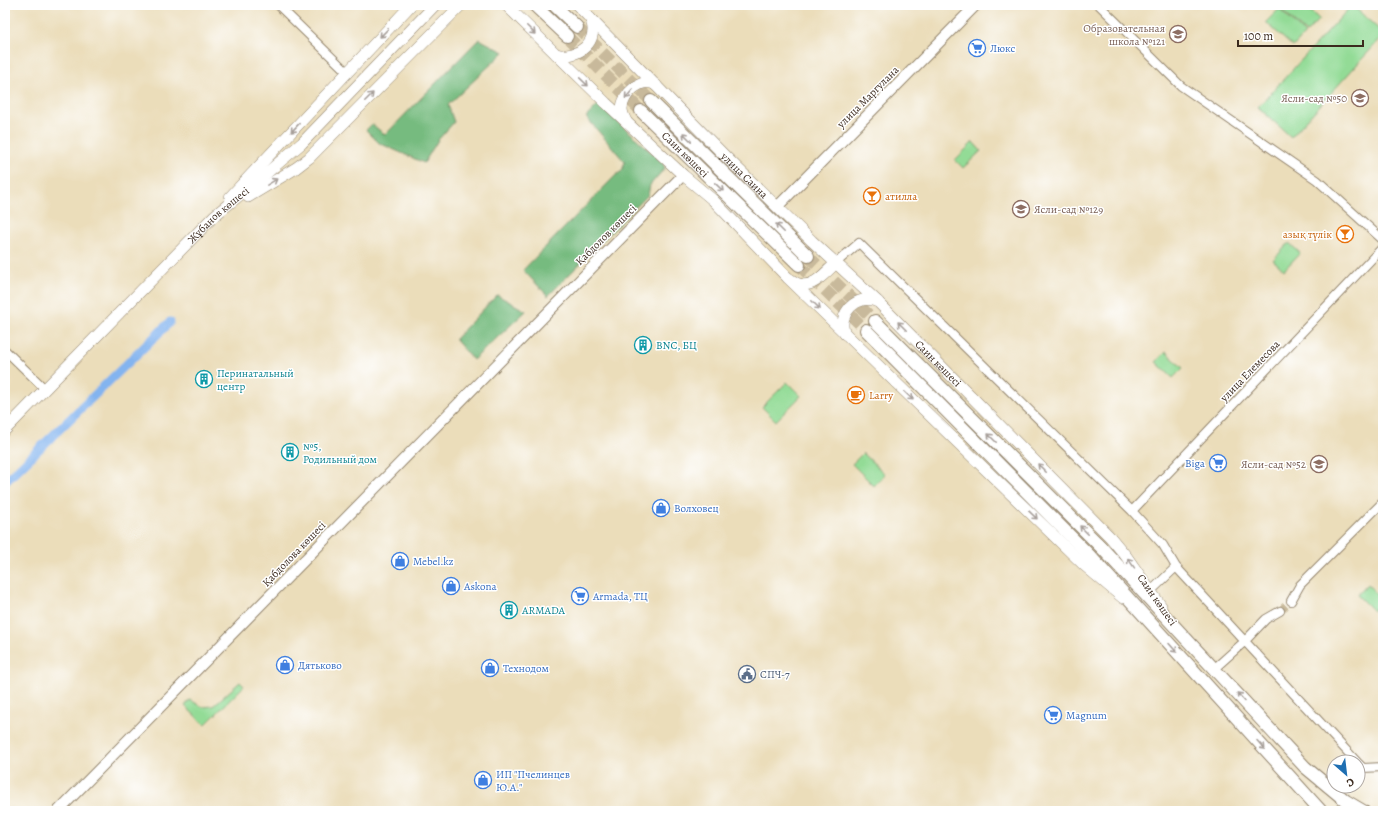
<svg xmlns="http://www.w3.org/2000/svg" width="1388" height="816" viewBox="0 0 1388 816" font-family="Alegreya,serif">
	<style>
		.green { fill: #93db96; stroke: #67825a }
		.forest { fill: #76bb7f; stroke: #58724e }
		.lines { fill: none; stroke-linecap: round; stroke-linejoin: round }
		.canal { stroke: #83b4ef; stroke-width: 9 }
		.minor-tunnel { stroke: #c8b99b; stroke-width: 8; stroke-dasharray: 8 4; stroke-linecap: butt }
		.primary-tunnel { stroke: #c8b99b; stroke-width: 12; stroke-dasharray: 12 6; stroke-linecap: butt }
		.minor-casing { stroke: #93846c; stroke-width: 10 }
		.tertiary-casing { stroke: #93846c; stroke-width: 12 }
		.secondary-casing { stroke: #93846c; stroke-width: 12 }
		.primary-casing { stroke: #93846c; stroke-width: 14 }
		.minor { stroke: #fff; stroke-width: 8 }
		.tertiary { stroke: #fff; stroke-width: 10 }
		.secondary { stroke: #fff; stroke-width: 11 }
		.primary { stroke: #fff; stroke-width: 12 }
		.oneway { stroke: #a79f9a }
		.labels { text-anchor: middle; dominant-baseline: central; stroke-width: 3; stroke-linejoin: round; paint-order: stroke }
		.education-label { font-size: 11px; fill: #785e54; stroke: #fff; text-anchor: end }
		.shop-label { font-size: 11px; fill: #366cbe; stroke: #fff; text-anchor: start }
		.street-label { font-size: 11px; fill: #3b2a1e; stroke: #fff }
		.food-label { font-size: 11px; fill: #c56008; stroke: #fff; text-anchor: start }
		.culture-label { font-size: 11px; fill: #0d838f; stroke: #fff; text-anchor: start }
		.service-label { font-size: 11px; fill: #4e5e75; stroke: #fff; text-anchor: start }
	</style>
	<rect width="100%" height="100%" fill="#fff"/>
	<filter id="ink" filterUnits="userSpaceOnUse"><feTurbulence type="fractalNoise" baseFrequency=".025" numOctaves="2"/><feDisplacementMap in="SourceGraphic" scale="8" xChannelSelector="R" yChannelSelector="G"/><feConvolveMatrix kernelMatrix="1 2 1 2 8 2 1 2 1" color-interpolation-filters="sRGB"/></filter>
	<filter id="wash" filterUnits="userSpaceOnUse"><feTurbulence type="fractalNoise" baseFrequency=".012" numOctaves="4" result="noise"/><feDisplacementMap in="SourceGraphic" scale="16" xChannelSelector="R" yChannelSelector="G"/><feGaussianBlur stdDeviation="0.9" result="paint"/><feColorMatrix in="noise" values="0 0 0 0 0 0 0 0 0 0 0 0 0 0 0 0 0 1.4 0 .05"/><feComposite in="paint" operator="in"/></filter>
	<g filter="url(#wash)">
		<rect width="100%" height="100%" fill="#ebddba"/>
		<path class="green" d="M1276,5H1304L1319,19L1306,33Z
			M1352,5L1383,33V36L1291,137L1258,107Z
			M1279,9L1305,34L1293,47L1266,22Z
			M973,142L981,151L963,168L955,160Z
			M1289,243L1300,253L1284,270L1273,260Z
			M1166,352L1183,368L1173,378L1156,362Z
			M787,382L801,396L776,421L762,407Z
			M863,453L885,474L874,486L852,464Z
			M1367,584L1383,600L1373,611L1357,595Z
			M240,682L244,686L205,725L185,706L190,700L203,707L213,706Z"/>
		<path class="forest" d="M479,39L504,52L448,105L454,122L438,140L424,163L379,143L366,130L372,124L385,135Z
			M599,104L662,162L665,168L650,185L648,195L548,296L523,270L616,175L622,171L625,162L586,117Z
			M497,295L526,311L473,360L455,339Z"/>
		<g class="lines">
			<path class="canal" d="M5,482L170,322"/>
		</g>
	</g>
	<g filter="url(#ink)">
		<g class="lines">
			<path class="minor-tunnel" d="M1280,611L1291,601"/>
			<path class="primary-tunnel" d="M577,27L651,101
				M567,36L641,111
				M808,256L875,321
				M799,265L866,330"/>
			<g class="minor-casing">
				<path id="minor" d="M278,5L347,72
					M1099,5L1181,86L1317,180L1383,240
					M836,263L859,243L1132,511L1163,545L1176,567L1357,762
					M5,350L45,389
					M1132,511L1383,247
					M1151,591L1176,567
					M1291,601L1300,585L1383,502
					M1215,668L1244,642L1266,619L1280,611
					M1358,763L1363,768L1383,767"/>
			</g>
			<g class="tertiary-casing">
				<path id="tertiary" d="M778,206L976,5
					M58,811L683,175"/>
			</g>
			<g class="secondary-casing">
				<g id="secondary">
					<path d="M506,5L606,103L683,175L713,200L788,278C792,280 795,283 799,284C813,289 827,271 836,263"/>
					<path id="s1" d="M577,5L725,156L812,241L878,302L1111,538L1126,556L1161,606"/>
					<path d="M556,54C578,60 601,41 590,18"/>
					<path d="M626,121C624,117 622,113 622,109C622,94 642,76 656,85"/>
					<path d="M230,197L411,5"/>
					<path d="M248,197L296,168L309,158L461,5"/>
					<path d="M788,278L1084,565L1123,598"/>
					<path d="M845,334C836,314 858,292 878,302"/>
					<path id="s2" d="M5,430L214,216L262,177L302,143L435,5"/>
				</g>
			</g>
			<g class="primary-casing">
				<g id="primary">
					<path d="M534,5L567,36"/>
					<path d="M554,5L577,27"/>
					<path d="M651,101L808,256"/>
					<path id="s3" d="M641,111L799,265"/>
					<path d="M875,321L1101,547L1305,767L1346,801L1363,811"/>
					<path d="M866,330L1090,556L1321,811"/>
				</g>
			</g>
			<use href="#minor" class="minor"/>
			<use href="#tertiary" class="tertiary"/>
			<use href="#secondary" class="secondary"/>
			<use href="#primary" class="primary"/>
		</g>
		<defs><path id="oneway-shaft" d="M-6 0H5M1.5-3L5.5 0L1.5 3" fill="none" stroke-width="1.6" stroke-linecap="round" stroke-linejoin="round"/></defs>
		<g class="oneway">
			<use href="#oneway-shaft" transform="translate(531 30) rotate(45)"/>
			<use href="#oneway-shaft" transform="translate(384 33) rotate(134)"/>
			<use href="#oneway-shaft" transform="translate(584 82) rotate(44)"/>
			<use href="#oneway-shaft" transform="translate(629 94) rotate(131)"/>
			<use href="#oneway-shaft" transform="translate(369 97) rotate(-45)"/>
			<use href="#oneway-shaft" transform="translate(295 128) rotate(133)"/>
			<use href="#oneway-shaft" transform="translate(687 137) rotate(-135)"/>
			<use href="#oneway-shaft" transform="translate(272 182) rotate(-31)"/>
			<use href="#oneway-shaft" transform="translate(719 187) rotate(44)"/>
			<use href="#oneway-shaft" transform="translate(780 228) rotate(-135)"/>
			<use href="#oneway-shaft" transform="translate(816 305) rotate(45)"/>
			<use href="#oneway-shaft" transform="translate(902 326) rotate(-135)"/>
			<use href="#oneway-shaft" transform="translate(909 396) rotate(44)"/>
			<use href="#oneway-shaft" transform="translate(992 438) rotate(-135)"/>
			<use href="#oneway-shaft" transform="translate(1042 468) rotate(-135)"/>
			<use href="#oneway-shaft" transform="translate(1033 515) rotate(44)"/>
			<use href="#oneway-shaft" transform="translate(1084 530) rotate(-135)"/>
			<use href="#oneway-shaft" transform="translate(1131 563) rotate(-125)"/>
			<use href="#oneway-shaft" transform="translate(1173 648) rotate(48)"/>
			<use href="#oneway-shaft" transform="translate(1241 697) rotate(-132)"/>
			<use href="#oneway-shaft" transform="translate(1261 745) rotate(48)"/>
		</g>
	</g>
	<defs>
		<g id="school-ring" transform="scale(0.9)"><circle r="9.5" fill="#fff" stroke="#8d6e63" stroke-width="1.5"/><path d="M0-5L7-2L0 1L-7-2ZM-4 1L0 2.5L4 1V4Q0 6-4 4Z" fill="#8d6e63"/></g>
		<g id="supermarket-ring" transform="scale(0.9)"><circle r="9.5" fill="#fff" stroke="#3f7fe0" stroke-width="1.5"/><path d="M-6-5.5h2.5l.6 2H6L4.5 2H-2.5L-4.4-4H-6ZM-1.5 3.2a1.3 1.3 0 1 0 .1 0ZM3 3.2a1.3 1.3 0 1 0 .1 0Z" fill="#3f7fe0"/></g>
		<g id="bar-ring" transform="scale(0.9)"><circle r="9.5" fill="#fff" stroke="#e8710a" stroke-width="1.5"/><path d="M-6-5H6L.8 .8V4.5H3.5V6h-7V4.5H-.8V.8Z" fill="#e8710a"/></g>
		<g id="building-ring" transform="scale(0.9)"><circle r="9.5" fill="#fff" stroke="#0f9aa8" stroke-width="1.5"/><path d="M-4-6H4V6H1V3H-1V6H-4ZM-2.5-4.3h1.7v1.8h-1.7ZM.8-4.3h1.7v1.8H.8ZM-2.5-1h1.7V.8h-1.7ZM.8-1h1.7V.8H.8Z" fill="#0f9aa8"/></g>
		<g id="cafe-ring" transform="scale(0.9)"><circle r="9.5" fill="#fff" stroke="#e8710a" stroke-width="1.5"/><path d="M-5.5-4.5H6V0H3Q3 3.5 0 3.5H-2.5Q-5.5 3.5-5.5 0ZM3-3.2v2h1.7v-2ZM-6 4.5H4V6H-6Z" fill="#e8710a"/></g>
		<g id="shop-ring" transform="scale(0.9)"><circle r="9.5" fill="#fff" stroke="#3f7fe0" stroke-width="1.5"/><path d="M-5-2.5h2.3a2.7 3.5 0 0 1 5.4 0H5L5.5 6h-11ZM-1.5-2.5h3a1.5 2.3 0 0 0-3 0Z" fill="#3f7fe0"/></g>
		<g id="civic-ring" transform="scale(0.9)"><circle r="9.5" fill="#fff" stroke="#5c6f8a" stroke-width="1.5"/><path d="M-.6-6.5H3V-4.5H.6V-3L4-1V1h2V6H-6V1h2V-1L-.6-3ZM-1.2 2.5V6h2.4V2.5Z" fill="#5c6f8a"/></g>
	</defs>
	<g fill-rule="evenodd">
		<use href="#school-ring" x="1178" y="34"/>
		<use href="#supermarket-ring" x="977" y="48"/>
		<use href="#school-ring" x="1360" y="98"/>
		<use href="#bar-ring" x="872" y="196"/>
		<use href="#school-ring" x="1021" y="209"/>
		<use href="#bar-ring" x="1345" y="234"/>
		<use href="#building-ring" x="643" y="345"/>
		<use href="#building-ring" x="204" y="379"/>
		<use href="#cafe-ring" x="856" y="395"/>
		<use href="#building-ring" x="290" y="452"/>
		<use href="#supermarket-ring" x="1218" y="463"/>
		<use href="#school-ring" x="1319" y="464"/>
		<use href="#shop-ring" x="661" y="508"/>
		<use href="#shop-ring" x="400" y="561"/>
		<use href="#shop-ring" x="451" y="586"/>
		<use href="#supermarket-ring" x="580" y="596"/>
		<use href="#building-ring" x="509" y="610"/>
		<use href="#shop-ring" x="285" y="665"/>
		<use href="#shop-ring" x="490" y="668"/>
		<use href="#civic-ring" x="747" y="674"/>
		<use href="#supermarket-ring" x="1053" y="715"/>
		<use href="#shop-ring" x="483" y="780"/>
	</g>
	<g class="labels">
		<g class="education-label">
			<text x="1165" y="28">Образовательная<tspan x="1165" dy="13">школа №121</tspan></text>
			<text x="1347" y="98">Ясли-сад №50</text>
			<text x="1034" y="209" text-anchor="start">Ясли-сад №129</text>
			<text x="1306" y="464">Ясли-сад №52</text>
		</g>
		<g class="shop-label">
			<text x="990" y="48">Люкс</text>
			<text x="1205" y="463" text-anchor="end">Biga</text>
			<text x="674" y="508">Волховец</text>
			<text x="413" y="561">Mebel.kz</text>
			<text x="464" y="586">Askona</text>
			<text x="593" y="596">Armada, ТЦ</text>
			<text x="298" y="665">Дятьково</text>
			<text x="503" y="668">Технодом</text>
			<text x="1066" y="715">Magnum</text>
			<text x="496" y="774">ИП "Пчелинцев<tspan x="496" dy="13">Ю.А."</tspan></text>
		</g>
		<g class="street-label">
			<text transform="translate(868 97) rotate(-45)">улица Маргулана</text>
			<text stroke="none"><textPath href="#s3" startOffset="62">Саин көшесі</textPath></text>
			<text stroke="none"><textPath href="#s1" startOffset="239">улица Саина</textPath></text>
			<text stroke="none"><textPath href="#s2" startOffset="303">Жұбанов көшесі</textPath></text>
			<text transform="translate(606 235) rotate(-45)">Қабдолов көшесі</text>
			<text stroke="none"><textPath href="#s1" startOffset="509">Саин көшесі</textPath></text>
			<text transform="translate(1250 371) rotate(-46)">улица Елемесова</text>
			<text transform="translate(294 554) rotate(-46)">Қабдолова көшесі</text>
			<text transform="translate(1157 600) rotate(55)">Саин көшесі</text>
		</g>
		<g class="food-label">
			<text x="885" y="196">атилла</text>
			<text x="1332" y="234" text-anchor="end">азық түлік</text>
			<text x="869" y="395">Larry</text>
		</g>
		<g class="culture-label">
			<text x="656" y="345">BNC, БЦ</text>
			<text x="217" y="373">Перинатальный<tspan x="217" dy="13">центр</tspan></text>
			<text x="303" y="446">№5,<tspan x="303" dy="13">Родильный дом</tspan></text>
			<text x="522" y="610">ARMADA</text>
		</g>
		<g class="service-label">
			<text x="760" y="674">СПЧ-7</text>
		</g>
	</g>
	<rect width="1388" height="816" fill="none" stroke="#fff" stroke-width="20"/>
	<g transform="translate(1346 774) rotate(152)"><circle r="19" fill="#ffffff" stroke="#b1aaa5"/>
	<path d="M0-3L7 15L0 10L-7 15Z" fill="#1f6fb2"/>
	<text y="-6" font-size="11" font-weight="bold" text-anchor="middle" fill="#3b2a1e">С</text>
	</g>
	<path d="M1238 40v6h125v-6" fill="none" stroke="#3b2a1e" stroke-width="2"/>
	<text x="1244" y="40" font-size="12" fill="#3b2a1e" stroke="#ffffff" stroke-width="3" paint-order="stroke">100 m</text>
</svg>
